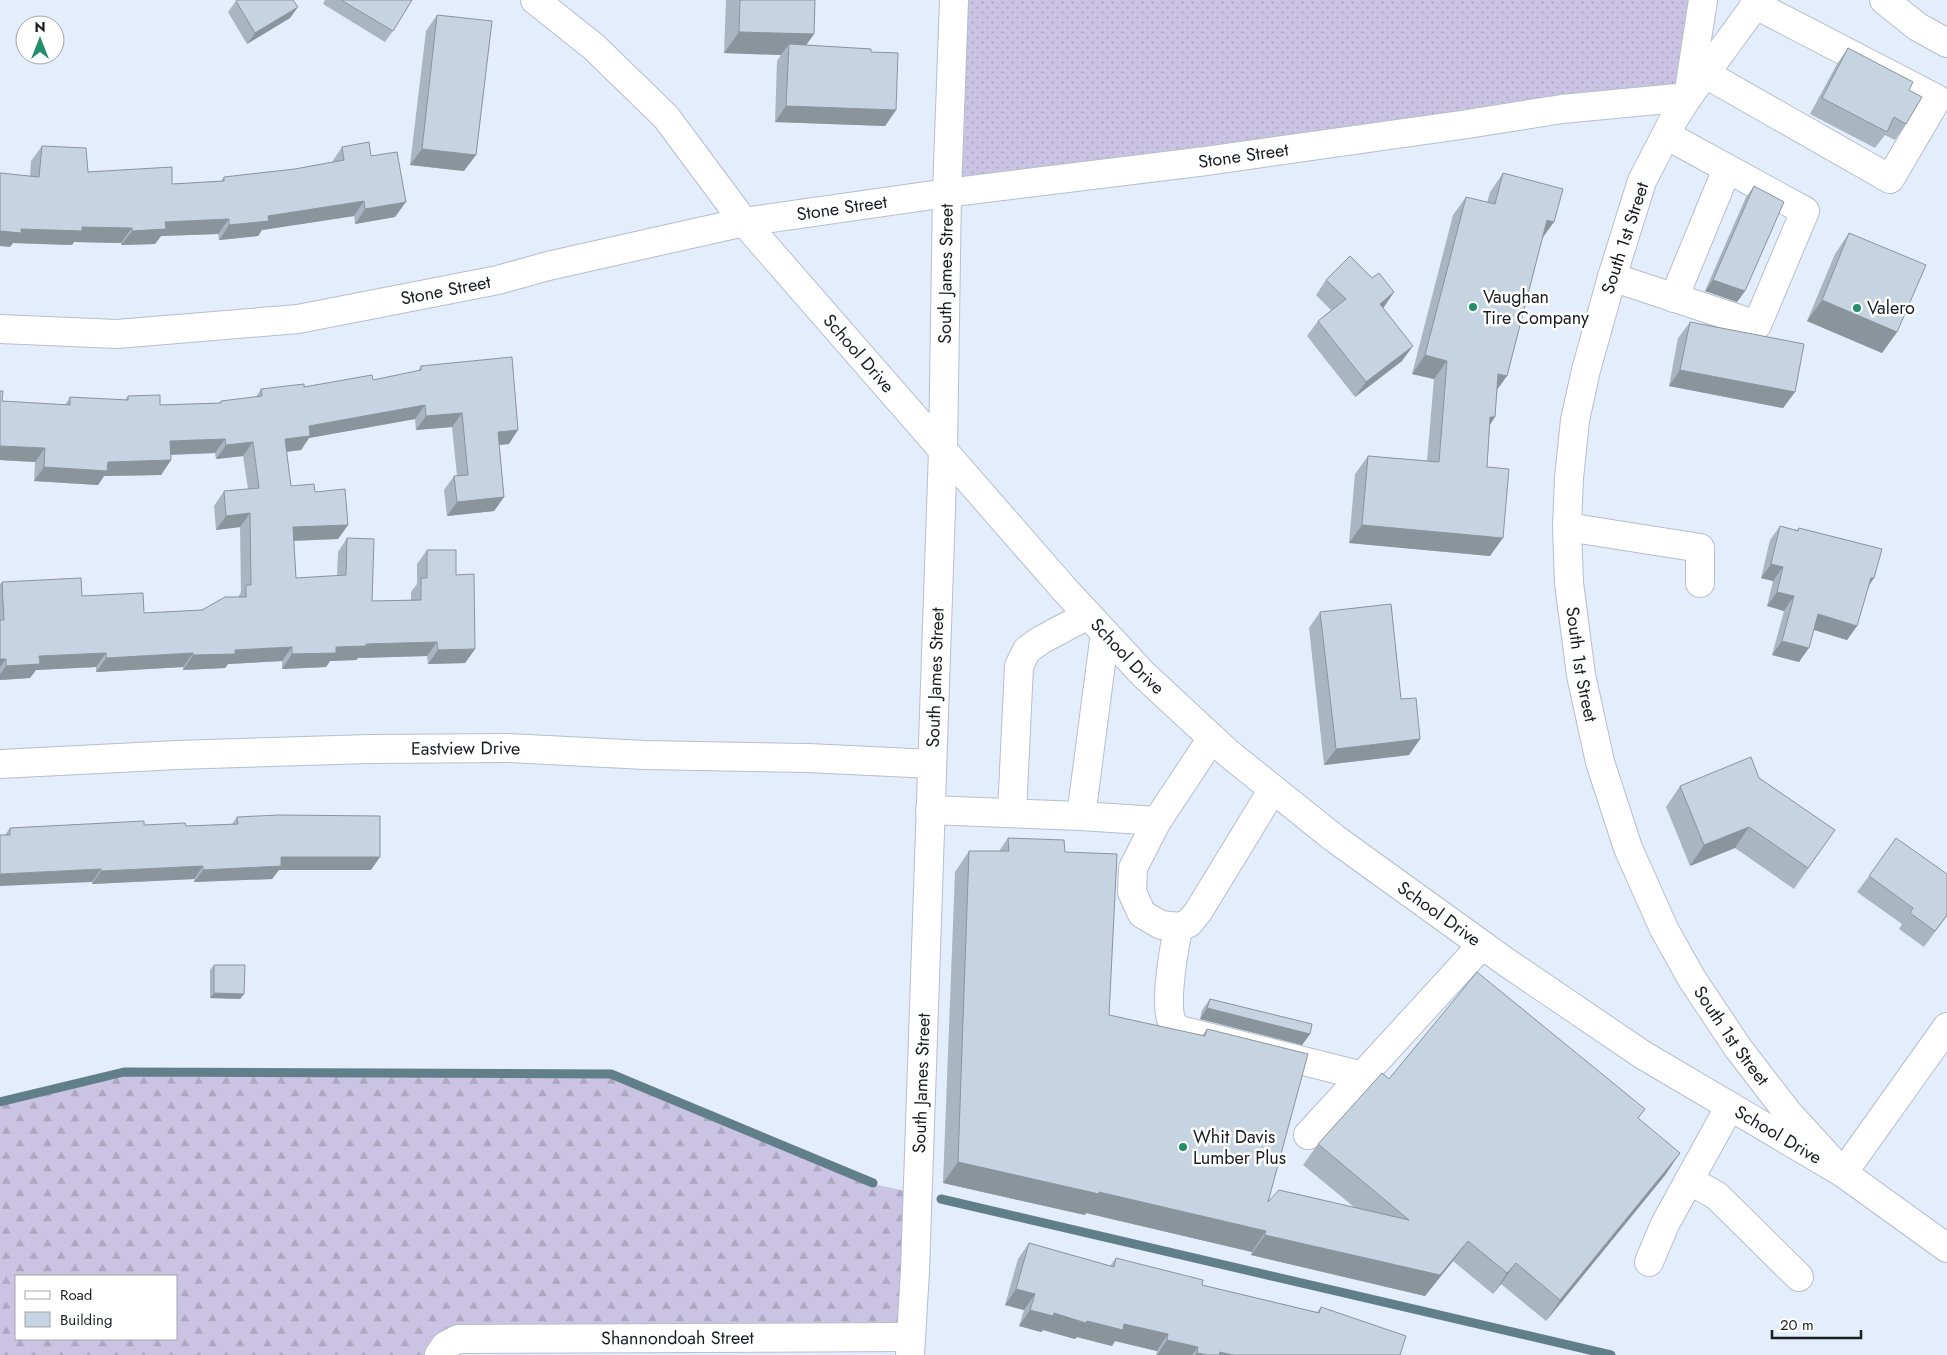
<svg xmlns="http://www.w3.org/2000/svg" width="1947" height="1355" viewBox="0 0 1947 1355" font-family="Jost,sans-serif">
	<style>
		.grass { fill: url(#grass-dots) }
		.forest { fill: url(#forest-firs); fill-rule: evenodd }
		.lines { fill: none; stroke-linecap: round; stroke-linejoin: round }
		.stream { stroke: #607f8a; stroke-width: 9 }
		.minor-casing { stroke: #b5bfcd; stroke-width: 30 }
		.major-casing { stroke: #b5bfcd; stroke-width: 30 }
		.minor { stroke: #fff; stroke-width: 28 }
		.major { stroke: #fff; stroke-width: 28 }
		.wall { fill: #a9b6c1 }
		.shaded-wall { fill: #8a949d }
		.building { fill: #c5d4e0; stroke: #8a949d }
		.poi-dot { fill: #248e6c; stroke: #fff; stroke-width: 2 }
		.labels { text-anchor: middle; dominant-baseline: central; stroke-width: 5; stroke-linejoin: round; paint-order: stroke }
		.street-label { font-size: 18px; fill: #191d22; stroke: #fff }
		.poi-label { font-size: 18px; fill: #191d22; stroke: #fff; text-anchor: start }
	</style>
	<defs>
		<pattern id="grass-dots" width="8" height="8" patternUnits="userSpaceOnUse" patternTransform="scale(1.25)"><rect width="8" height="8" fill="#cac3e3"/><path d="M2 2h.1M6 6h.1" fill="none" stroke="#ada7c2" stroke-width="1.8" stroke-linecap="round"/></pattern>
		<pattern id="forest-firs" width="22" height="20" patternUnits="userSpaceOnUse" patternTransform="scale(1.25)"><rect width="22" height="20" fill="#cac3e3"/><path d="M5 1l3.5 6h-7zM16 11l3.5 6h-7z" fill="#ada7c2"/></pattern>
	</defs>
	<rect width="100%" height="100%" fill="#e3edfc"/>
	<path class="grass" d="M954,0H1700L1688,97L947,193Z"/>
	<path class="forest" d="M124,1072L611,1074L869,1183L919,1194L911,1337L458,1339L439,1355H0V1102ZM16,1276H176V1339H16Z"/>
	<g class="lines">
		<path class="stream" d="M0,1102L124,1072L611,1074L873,1183
			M941,1199L1611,1355"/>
		<g class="minor-casing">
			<g id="minor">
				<path id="s1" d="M535,0L594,47L666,117L744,222L1065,590L1143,674L1228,753L1334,838L1506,962L1643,1055L1843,1173L1947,1027"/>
				<path d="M1884,0L1918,27L1947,43"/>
				<path d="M1704,73L1890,179L1937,99L1754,4"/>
				<path d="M1612,277L1757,325L1805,211L1666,135"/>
				<path d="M1674,298L1727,169"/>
				<path id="s2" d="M0,329L117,334L298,319L498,280L548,266L744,222L947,193L1206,161L1461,125L1562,109L1688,97L1703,0"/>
				<path d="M1567,527L1700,548V583"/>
				<path d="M1212,738L1157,821L1133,868L1132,892L1142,914L1161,925L1179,927L1189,923L1198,912L1273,789"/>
				<path id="s3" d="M0,764L177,755L370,749L508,748L645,755L808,758L932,764"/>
				<path d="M930,810L1081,816L1157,821"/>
				<path d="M1012,813L1019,666L1027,650L1041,640L1088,615"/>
				<path d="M1081,816L1105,633"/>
				<path d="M1179,927C1174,946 1164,1004 1172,1022C1173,1026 1176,1027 1180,1030L1363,1076"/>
				<path d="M1308,1135L1482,945"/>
				<path d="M1689,1180L1717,1196L1799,1277"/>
				<path d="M1649,1262L1665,1224L1730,1106"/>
				<path id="s4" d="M439,1355L445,1346L458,1339L911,1337"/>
				<path id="s5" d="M910,1355L915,1271L943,450L947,193L954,0"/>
			</g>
		</g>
		<g class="major-casing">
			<g id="major">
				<path id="s6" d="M1759,0L1688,97L1675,117L1642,181L1612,277L1586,370L1575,420L1569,478L1567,527L1569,583L1581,675L1600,762L1628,848L1664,929L1692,979L1738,1048L1788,1113L1843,1173L1947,1248"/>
			</g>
		</g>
		<use href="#minor" class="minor"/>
		<use href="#major" class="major"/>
	</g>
	<path class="wall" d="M325,0H412L393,31L385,42L323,4Z
		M726,0H815L814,34L806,45L871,52L896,110L885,126L775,122L777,61L781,55L724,53Z
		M236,1L290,18L247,44L228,12Z
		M437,15L464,171L410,165L426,31Z
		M1848,48L1909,90L1906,124L1895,140L1885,135L1875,148L1810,114L1837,64Z
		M42,146L88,172L172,184L221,181L224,177L295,169L332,162L342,147L371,156L395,217L355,224L354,216L262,230L258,236L219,240L218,234L161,236L155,244L121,245V243L74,242L72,245L13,243L10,247L30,176L31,161Z
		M1503,173L1542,239L1497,390L1495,417L1490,425L1487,467L1490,556L1349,543L1355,474L1368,456L1427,461L1434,379L1412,374L1453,215L1466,197L1487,203L1490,192Z
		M1754,186L1745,291L1737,302L1705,291L1746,197Z
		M1849,233L1897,332L1882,353L1807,321L1835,254Z
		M1372,278L1394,292L1383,308L1402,361L1355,397L1307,336L1318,321L1331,310L1316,295L1326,280Z
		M1690,322L1795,392L1783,408L1669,386L1678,338Z
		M421,366L509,444L499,445L504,497L494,511L447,516L444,490L454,476H457L452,427L416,430L415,419L309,438L301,450L286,452L291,486L315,492L348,525L338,539L294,541L296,578L337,576L338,552L347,538L372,601L411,600V592L417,584V564L427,550L456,575L475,649L465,663L428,664L427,656L358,658L356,660L330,661L326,667L282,669V661L228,664L225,668L183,670V667L96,672V667L36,670L30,678L0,680V584L2,582L82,596L144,613L202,610L238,597L241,592L240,527L216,530L214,506L224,491L248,489L243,456L216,459L215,453L171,455V460L161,475L104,476L98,485L34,481L35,462L0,460V391L2,401L65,405L70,397L125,400L128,396L160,405L219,403L221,401L256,397L261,389L304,387L373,380L418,371Z
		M1780,526L1797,530L1799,528L1868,587L1857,626L1847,640L1814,630L1799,662L1772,655L1784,611L1767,606L1773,581L1761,578L1770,540Z
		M1320,612L1401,699L1420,739L1409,755L1324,765L1309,628Z
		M1759,778L1835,830L1794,889L1735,848L1690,866L1666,807L1680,786Z
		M237,817L371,870H279L272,879L194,882V879L92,884V882L5,835L10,828L144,825L186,826L232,824Z
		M1008,838L1065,852L1109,1015L1202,1036L1207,1029L1268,1202L1354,1207L1303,1165L1318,1144L1389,1079L1639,1119L1666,1174L1546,1321L1501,1284L1493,1294L1453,1261L1425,1296L1251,1255L1252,1252L1086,1213L1085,1215L943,1183L955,872L969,851H999Z
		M1869,876L1947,916L1924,947L1899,929L1902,924L1857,892Z
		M214,965L244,994L240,999L210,998V970Z
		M1210,999L1310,1034L1302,1045L1200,1019L1202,1010Z
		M1029,1243L1110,1266L1116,1258L1202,1285L1317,1312L1321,1307L1400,1355H1156L1157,1351L1115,1341L1112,1346L1077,1337L1075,1339L1043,1330L1041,1332L1019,1326L1024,1310L1005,1305L1018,1259Z"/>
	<path class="shaded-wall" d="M298,7L290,18L247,44L255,33Z
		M739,32L814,34L799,55L789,44L781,55L724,53Z
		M786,106L896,110L885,126L775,122Z
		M422,149L476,155L464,171L410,165Z
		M364,201L354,216L262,230L258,236L219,240L229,225L268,216Z
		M406,202L395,217L355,224L365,209Z
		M229,219L218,234L161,236L155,244L121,245L132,231L165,222Z
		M1547,220L1554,222L1541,240Z
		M82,227L132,228L121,243L74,242L72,245L13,243L10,247L0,246V231L21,229Z
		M1713,280L1745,291L1737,302L1705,291Z
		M1394,292L1384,307L1369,319L1380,304Z
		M1822,300L1897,332L1882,353L1807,321Z
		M1413,346L1402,361L1355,397L1366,382Z
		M1425,355L1447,361L1434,379L1412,374Z
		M1680,370L1795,392L1783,408L1669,386Z
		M1498,374L1507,376L1494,394Z
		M425,405L415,419L309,438L301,450L275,453L285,439L309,426Z
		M462,413L452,427L416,430L426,416Z
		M1490,417H1495L1482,436Z
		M518,430L509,444L488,446L498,432Z
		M225,439L215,453L160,455L170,441Z
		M253,442L243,456L216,459L226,445Z
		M0,446L45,448L35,462L0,460Z
		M171,460L161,475L104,476L98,485L34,481L44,467L108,462Z
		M504,497L494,511L447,516L457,502Z
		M250,513L240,527L216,530L226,516Z
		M348,525L338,539L283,541L293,527Z
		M1362,525L1503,538L1490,556L1349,543Z
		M1771,564L1783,567L1773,581L1761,578Z
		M1871,578H1874L1864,593Z
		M1777,592L1794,596L1784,611L1767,606Z
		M1818,614L1857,626L1847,640L1808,628Z
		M1782,641L1809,648L1799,662L1772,655Z
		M437,642L427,656L358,658L356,660L330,661L326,667L282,669L292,654L336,647L366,644Z
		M292,647L282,661L228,664L225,668L183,670L193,655L235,650Z
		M475,649L465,663L428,664L438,650Z
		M106,653L96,667L36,670L30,678L0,680V674L6,666L39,656Z
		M193,653L183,667L96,672L106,658Z
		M0,659H6L0,667Z
		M1420,739L1409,755L1324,765L1336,749Z
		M1749,827L1735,848L1690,866L1704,845Z
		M281,857H380L371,870H279L272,879L194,882L203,870Z
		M203,866L194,879L92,884L101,871Z
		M101,869L92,882L0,886V874Z
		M214,993L244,994L240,999L210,998Z
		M1207,1008L1310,1034L1302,1045L1200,1019Z
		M1680,1153L1666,1174L1546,1321L1560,1300Z
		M958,1162L1099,1192L1266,1231L1252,1252L1086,1213L1085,1215L943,1183Z
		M1265,1235L1468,1241L1453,1261L1425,1296L1251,1255Z
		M1516,1263L1501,1284L1493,1294L1507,1273Z
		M1016,1289L1035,1294L1024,1310L1005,1305Z
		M1030,1310L1054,1313L1087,1321L1124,1324L1168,1334L1157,1351L1115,1341L1112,1346L1077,1337L1075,1339L1043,1330L1041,1332L1019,1326Z
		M1167,1340L1198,1347L1192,1355H1157Z
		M1220,1352L1233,1355H1218Z
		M1197,1353L1208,1355H1195Z"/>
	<path class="building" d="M238,0H293L298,7L255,33L236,1Z
		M341,0H412L393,31Z
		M740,0H815L814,34L739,32Z
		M437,15L492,21L476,155L422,149Z
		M789,44L871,49V52L898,53L896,110L786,106Z
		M1848,48L1913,82L1909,90L1922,97L1906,124L1894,117L1887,132L1822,98Z
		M369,142L371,156L397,152L406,202L365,209L364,201L268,216L269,221L229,225V219L165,222L166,229L132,231V228L82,227V231L21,229V233L0,231V173L39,177L42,146L86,148L88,172L172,167V184L224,181V177L295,169L344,160L342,147Z
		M1503,173L1563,189L1554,222L1547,220L1507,376L1498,374L1495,417H1490L1487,467L1509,469L1503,538L1362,525L1368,456L1439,462L1447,361L1425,355L1466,197L1495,204Z
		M1754,186L1784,202L1745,291L1713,280Z
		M1849,233L1926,265L1897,332L1822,300Z
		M1350,256L1372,278L1379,273L1394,292L1380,304L1413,346L1366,382L1318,321L1346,299L1326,280Z
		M1690,322L1804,344L1795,392L1680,370Z
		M512,357L518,430L498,432L504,497L457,502L454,476L468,475L462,413L426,416L425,405L309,426L310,436L285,439L291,486L314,484L315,492L345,489L348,525L293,527L296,578L346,575L347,538L374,539L372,601L421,600V578H427V550H456V575L474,574L475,649L438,650L437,642L366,644V646L336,647V653L292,654V647L235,650V654L193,655V653L106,658V653L39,656L40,664L6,666V659H0V620H4L2,582L81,578L82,596L143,593L144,613L202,610L225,597H246V585H251L250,513L226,516L224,491L259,488L253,442L226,445L225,439L170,441L171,460L108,462L107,471L44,467L45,448L0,446V391H3L2,401L70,405V397L128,400V396L160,395V405L221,403V401L262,396L261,389L304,384V387L372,375L373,380L421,370V366Z
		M1780,526L1798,531L1799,528L1882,549L1874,578H1871L1857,626L1818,614L1809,648L1782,641L1794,596L1777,592L1783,567L1771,564Z
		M1391,604L1401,699L1416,698L1420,739L1336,749L1320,612Z
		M1751,757L1759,778L1835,830L1808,868L1749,827L1704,845L1680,786Z
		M279,815L380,816V857H281V866L203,870V866L101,871V869L0,874V835H10V828L144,821V825L185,823L186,826L238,824L237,817Z
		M1008,838L1064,840L1065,852L1117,854L1109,1015L1205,1036L1207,1029L1308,1054L1268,1202L1279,1190L1409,1220L1318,1144L1382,1073L1389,1079L1477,972L1645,1109L1638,1118L1680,1153L1560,1300L1516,1263L1507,1273L1468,1241L1440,1275L1265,1235L1266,1231L1099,1192V1194L958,1162L969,851H1009Z
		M1896,838L1947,874V915L1935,931L1910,913L1913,908L1869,876Z
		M214,965H245L244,994L214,993Z
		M1210,999L1312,1024L1310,1034L1207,1008Z
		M1029,1243L1114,1267L1116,1258L1203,1280L1202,1285L1319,1313L1321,1307L1406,1336L1400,1355H1233L1220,1352L1219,1355H1208L1197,1353L1198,1347L1167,1340L1168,1334L1124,1324L1123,1330L1087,1321L1086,1323L1054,1313L1053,1316L1030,1310L1035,1294L1016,1289Z"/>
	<g class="poi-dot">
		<circle cx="1473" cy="307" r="5"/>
		<circle cx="1857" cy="308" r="5"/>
		<circle cx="1183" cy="1147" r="5"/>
	</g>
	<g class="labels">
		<g class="street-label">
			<text stroke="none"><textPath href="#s2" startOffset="1259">Stone Street</textPath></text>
			<text stroke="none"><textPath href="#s2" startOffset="854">Stone Street</textPath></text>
			<text transform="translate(1625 238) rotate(-72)">South 1st Street</text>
			<text stroke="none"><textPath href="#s5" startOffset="1082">South James Street</textPath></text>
			<text stroke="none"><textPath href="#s2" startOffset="449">Stone Street</textPath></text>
			<text stroke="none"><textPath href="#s1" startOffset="481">School Drive</textPath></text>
			<text stroke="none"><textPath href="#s1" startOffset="886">School Drive</textPath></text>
			<text stroke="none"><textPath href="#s6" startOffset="710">South 1st Street</textPath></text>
			<text stroke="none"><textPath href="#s5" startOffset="678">South James Street</textPath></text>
			<text stroke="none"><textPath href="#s3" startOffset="466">Eastview Drive</textPath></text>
			<text stroke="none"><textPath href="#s1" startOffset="1291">School Drive</textPath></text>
			<text stroke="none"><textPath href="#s6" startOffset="1115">South 1st Street</textPath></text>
			<text stroke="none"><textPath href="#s5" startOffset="272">South James Street</textPath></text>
			<text stroke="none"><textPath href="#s1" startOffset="1696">School Drive</textPath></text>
			<text stroke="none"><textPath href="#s4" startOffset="245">Shannondoah Street</textPath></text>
		</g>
		<g class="poi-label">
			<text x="1483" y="297">Vaughan<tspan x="1483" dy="21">Tire Company</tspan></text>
			<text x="1867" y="308">Valero</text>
			<text x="1193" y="1137">Whit Davis<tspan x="1193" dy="21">Lumber Plus</tspan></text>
		</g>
	</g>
	<rect x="15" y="1275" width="162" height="65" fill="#ffffff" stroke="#a3a5a7"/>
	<rect x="25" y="1291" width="25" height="8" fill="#ffffff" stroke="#a3a5a7"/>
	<text x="60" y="1300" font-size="15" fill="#191d22">Road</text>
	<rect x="25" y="1312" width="25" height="15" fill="#c5d4e0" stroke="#a3a5a7"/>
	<text x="60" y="1325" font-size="15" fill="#191d22">Building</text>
	<g transform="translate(40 40)"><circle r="24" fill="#ffffff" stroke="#a3a5a7"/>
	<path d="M0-4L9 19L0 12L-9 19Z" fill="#248e6c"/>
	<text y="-8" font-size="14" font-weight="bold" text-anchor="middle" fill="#191d22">N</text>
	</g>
	<path d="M1772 1330v8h89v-8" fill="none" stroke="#191d22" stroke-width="2.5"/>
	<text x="1780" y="1330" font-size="15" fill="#191d22" stroke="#ffffff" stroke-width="4" paint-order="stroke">20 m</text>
</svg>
